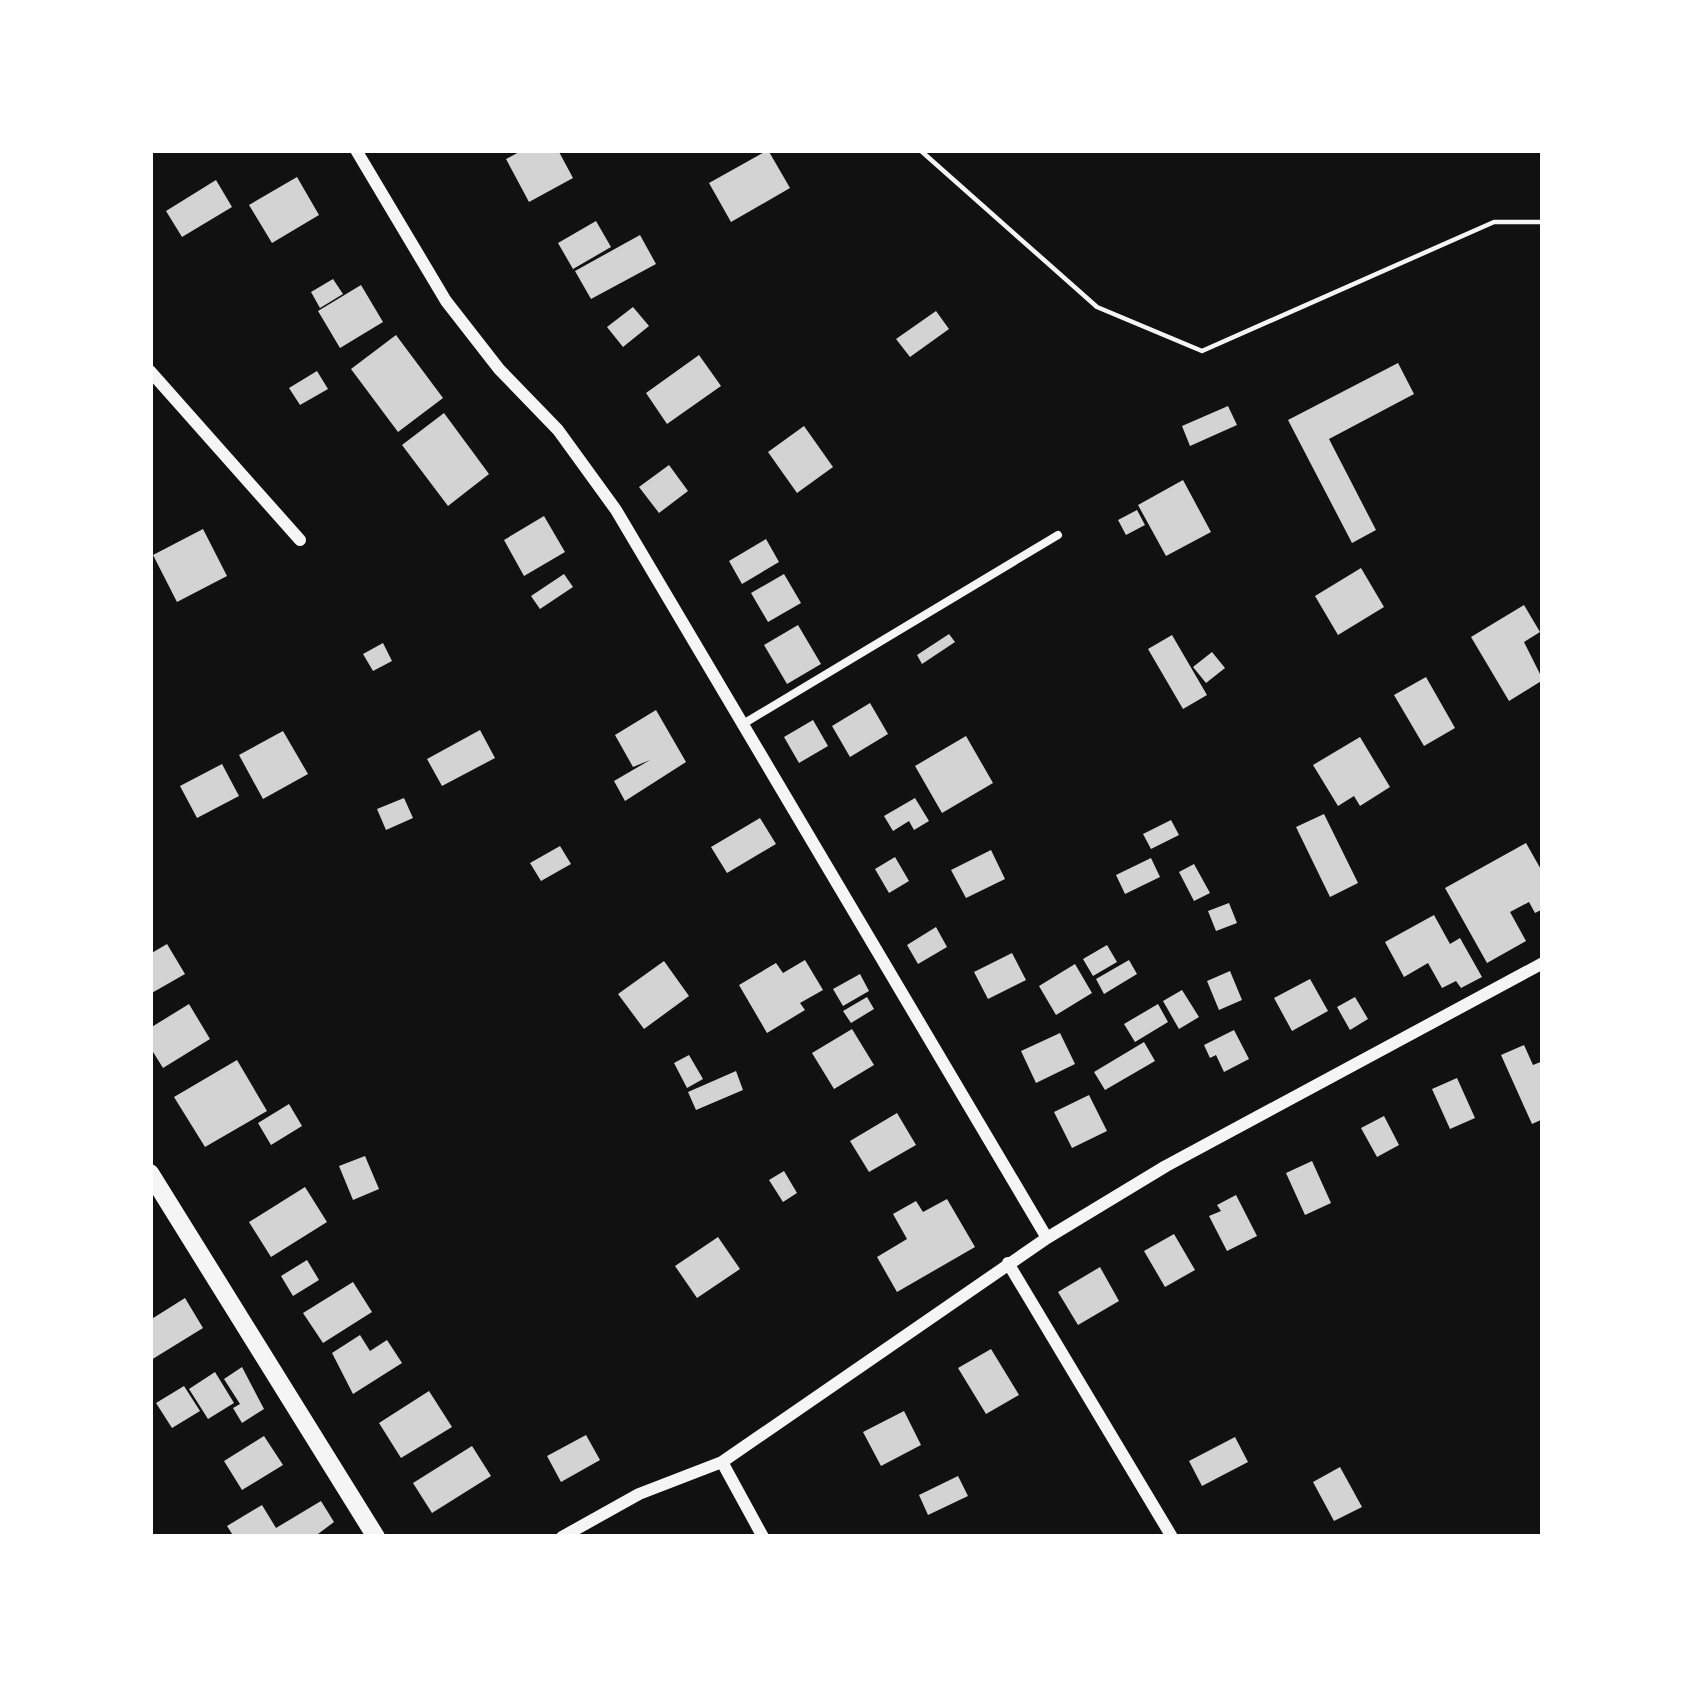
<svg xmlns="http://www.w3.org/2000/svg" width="1693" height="1687" viewBox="0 0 1693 1687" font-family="Helvetica,sans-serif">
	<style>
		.building { fill: #d3d3d3 }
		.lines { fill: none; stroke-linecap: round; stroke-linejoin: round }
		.path { stroke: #f5f5f5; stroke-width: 4.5 }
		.service { stroke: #f5f5f5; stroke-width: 8 }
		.minor { stroke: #f5f5f5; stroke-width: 12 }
		.tertiary { stroke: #f5f5f5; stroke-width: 18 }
	</style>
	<rect width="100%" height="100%" fill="#111"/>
	<path class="building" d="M523,150H558L573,178L529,202L506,159Z
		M768,150L790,188L731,222L709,183Z
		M297,177L319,215L272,243L249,205Z
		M216,180L232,207L182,237L166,211Z
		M596,221L611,247L573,269L558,243Z
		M640,235L656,264L591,299L575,271Z
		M333,279L343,294L320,308L311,292Z
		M361,285L383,322L340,348L318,311Z
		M633,307L649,326L623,347L607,327Z
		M936,311L949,329L910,357L896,339Z
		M396,335L443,398L398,432L351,369Z
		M699,355L721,386L667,424L646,393Z
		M1398,363L1414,394L1329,439L1376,530L1352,543L1288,420Z
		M317,371L328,389L300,405L289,388Z
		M1228,406L1237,425L1190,446L1182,426Z
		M444,413L489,474L448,506L402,445Z
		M804,426L833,467L797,493L768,452Z
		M669,465L688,491L659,513L639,487Z
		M1183,480L1211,532L1166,556L1138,505Z
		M1137,510L1145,525L1126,535L1118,520Z
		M544,516L565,552L524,576L504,540Z
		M203,529L227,576L177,602L153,555Z
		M766,539L779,562L742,584L729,561Z
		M1361,568L1384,607L1338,635L1315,596Z
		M564,574L573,587L540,609L531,596Z
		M784,574L801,603L768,622L751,593Z
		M1524,605L1540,632L1524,642L1543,680L1509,701L1471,637Z
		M798,625L821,664L787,684L764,645Z
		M949,634L955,642L922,664L917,655Z
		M1172,635L1207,695L1183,709L1148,649Z
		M383,643L392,661L373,671L363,654Z
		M1212,652L1225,668L1206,683L1193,667Z
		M1426,677L1455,728L1424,746L1394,695Z
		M870,703L888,734L850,757L832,726Z
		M656,710L686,762L625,801L614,781L650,760L633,767L615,735Z
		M813,720L828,746L799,763L784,737Z
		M480,730L495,758L442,786L427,759Z
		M283,731L308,774L263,799L239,755Z
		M966,736L993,783L942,813L915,766Z
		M1360,737L1390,787L1360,806L1354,796L1338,806L1313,765Z
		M222,764L239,796L197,818L180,786Z
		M404,798L413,818L386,830L377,809Z
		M915,798L929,821L914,830L909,821L893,831L884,816Z
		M1324,814L1358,883L1330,897L1296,827Z
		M760,818L776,844L727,873L711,847Z
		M1171,820L1179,835L1151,849L1143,834Z
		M1526,843L1543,873V909L1535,913L1529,902L1510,912L1526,941L1487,963L1445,888Z
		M560,846L571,864L541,881L530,863Z
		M991,850L1005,879L966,898L951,870Z
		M895,857L909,881L889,893L875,869Z
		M1151,858L1160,877L1125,894L1116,875Z
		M1194,864L1210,893L1194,901L1179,872Z
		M1229,903L1237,923L1216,931L1208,911Z
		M1434,915L1450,944L1460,938L1482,977L1461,988L1456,981L1442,988L1428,963L1404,977L1385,942Z
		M936,927L947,947L918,964L907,945Z
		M167,944L185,974L150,994V954Z
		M1107,945L1117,962L1093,976L1083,959Z
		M1012,953L1026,980L988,999L974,972Z
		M805,960L823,990L800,1003L805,1010L767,1033L739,985L776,963L783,973Z
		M1129,960L1137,974L1104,994L1096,979Z
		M664,961L689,996L644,1029L618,994Z
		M1075,964L1092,993L1056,1015L1039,986Z
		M1230,971L1242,1000L1219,1010L1207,981Z
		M860,974L869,991L843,1006L833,989Z
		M1310,979L1328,1011L1292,1031L1274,998Z
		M1182,990L1199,1017L1179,1029L1163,1001Z
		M867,997L874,1009L851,1023L843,1011Z
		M1355,997L1368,1019L1350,1030L1337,1007Z
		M189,1004L210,1039L163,1068L150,1047V1028Z
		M1158,1004L1168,1022L1135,1042L1124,1024Z
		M852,1029L874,1065L834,1089L812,1053Z
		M1234,1030L1249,1059L1224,1072L1216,1055L1210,1058L1204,1045Z
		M1060,1033L1075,1064L1036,1083L1021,1051Z
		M1144,1042L1155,1061L1105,1090L1094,1072Z
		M1524,1045L1533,1065L1543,1061V1119L1532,1124L1501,1055Z
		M689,1055L703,1079L687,1088L674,1063Z
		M237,1060L267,1111L205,1147L174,1097Z
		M736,1071L743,1090L696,1110L688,1092Z
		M1457,1078L1475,1118L1450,1129L1432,1089Z
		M1089,1095L1107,1131L1072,1148L1054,1112Z
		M289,1104L302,1126L271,1145L258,1123Z
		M897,1113L916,1145L869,1172L850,1141Z
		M1384,1116L1399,1145L1377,1157L1361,1128Z
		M365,1156L379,1189L353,1200L339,1166Z
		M1312,1161L1331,1203L1305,1215L1286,1173Z
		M784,1171L797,1193L783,1202L769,1180Z
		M305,1187L327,1222L271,1257L249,1222Z
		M1236,1195L1257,1236L1227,1251L1209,1216L1221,1211L1217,1205Z
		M947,1199L975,1247L897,1292L877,1257L907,1239L893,1214L916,1201L923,1212Z
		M1174,1234L1195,1270L1165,1287L1144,1251Z
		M718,1237L740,1269L697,1298L675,1266Z
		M307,1260L319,1280L293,1296L281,1276Z
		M1100,1267L1119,1301L1078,1325L1058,1292Z
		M353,1282L372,1312L323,1343L303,1313Z
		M185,1298L203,1328L151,1360L150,1320Z
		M360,1335L370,1351L387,1340L402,1363L353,1394L332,1353Z
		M991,1349L1019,1395L986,1414L958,1368Z
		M242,1367L264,1409L242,1423L233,1408L240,1404L224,1379Z
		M215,1372L234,1403L208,1419L189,1389Z
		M184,1386L200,1411L172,1428L156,1403Z
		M429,1391L452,1427L401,1458L379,1423Z
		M904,1411L921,1445L881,1466L863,1432Z
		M586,1435L600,1460L561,1482L547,1456Z
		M264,1436L283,1465L242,1490L224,1461Z
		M1235,1437L1248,1462L1202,1486L1189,1461Z
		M472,1446L491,1476L432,1513L413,1483Z
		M1340,1467L1362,1507L1334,1521L1313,1482Z
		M958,1476L968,1496L928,1515L919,1495Z
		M321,1501L334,1522L314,1537H234L227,1526L262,1505L276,1528Z"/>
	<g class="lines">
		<path class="path" d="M920,150L1097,307L1202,351L1494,222H1543"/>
		<path class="service" d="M743,724L1058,535"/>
		<path class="minor" d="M356,150L446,301L499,369L558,430L616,510L1047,1238
			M150,371L300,540
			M1008,1263L1172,1537
			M722,1462L763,1537
			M562,1537L639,1494L722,1462L1047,1238L1166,1166L1543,963"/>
		<path class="tertiary" d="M150,1173L376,1537"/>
	</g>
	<rect width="1693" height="1687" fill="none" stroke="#ffffff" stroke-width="306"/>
</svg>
